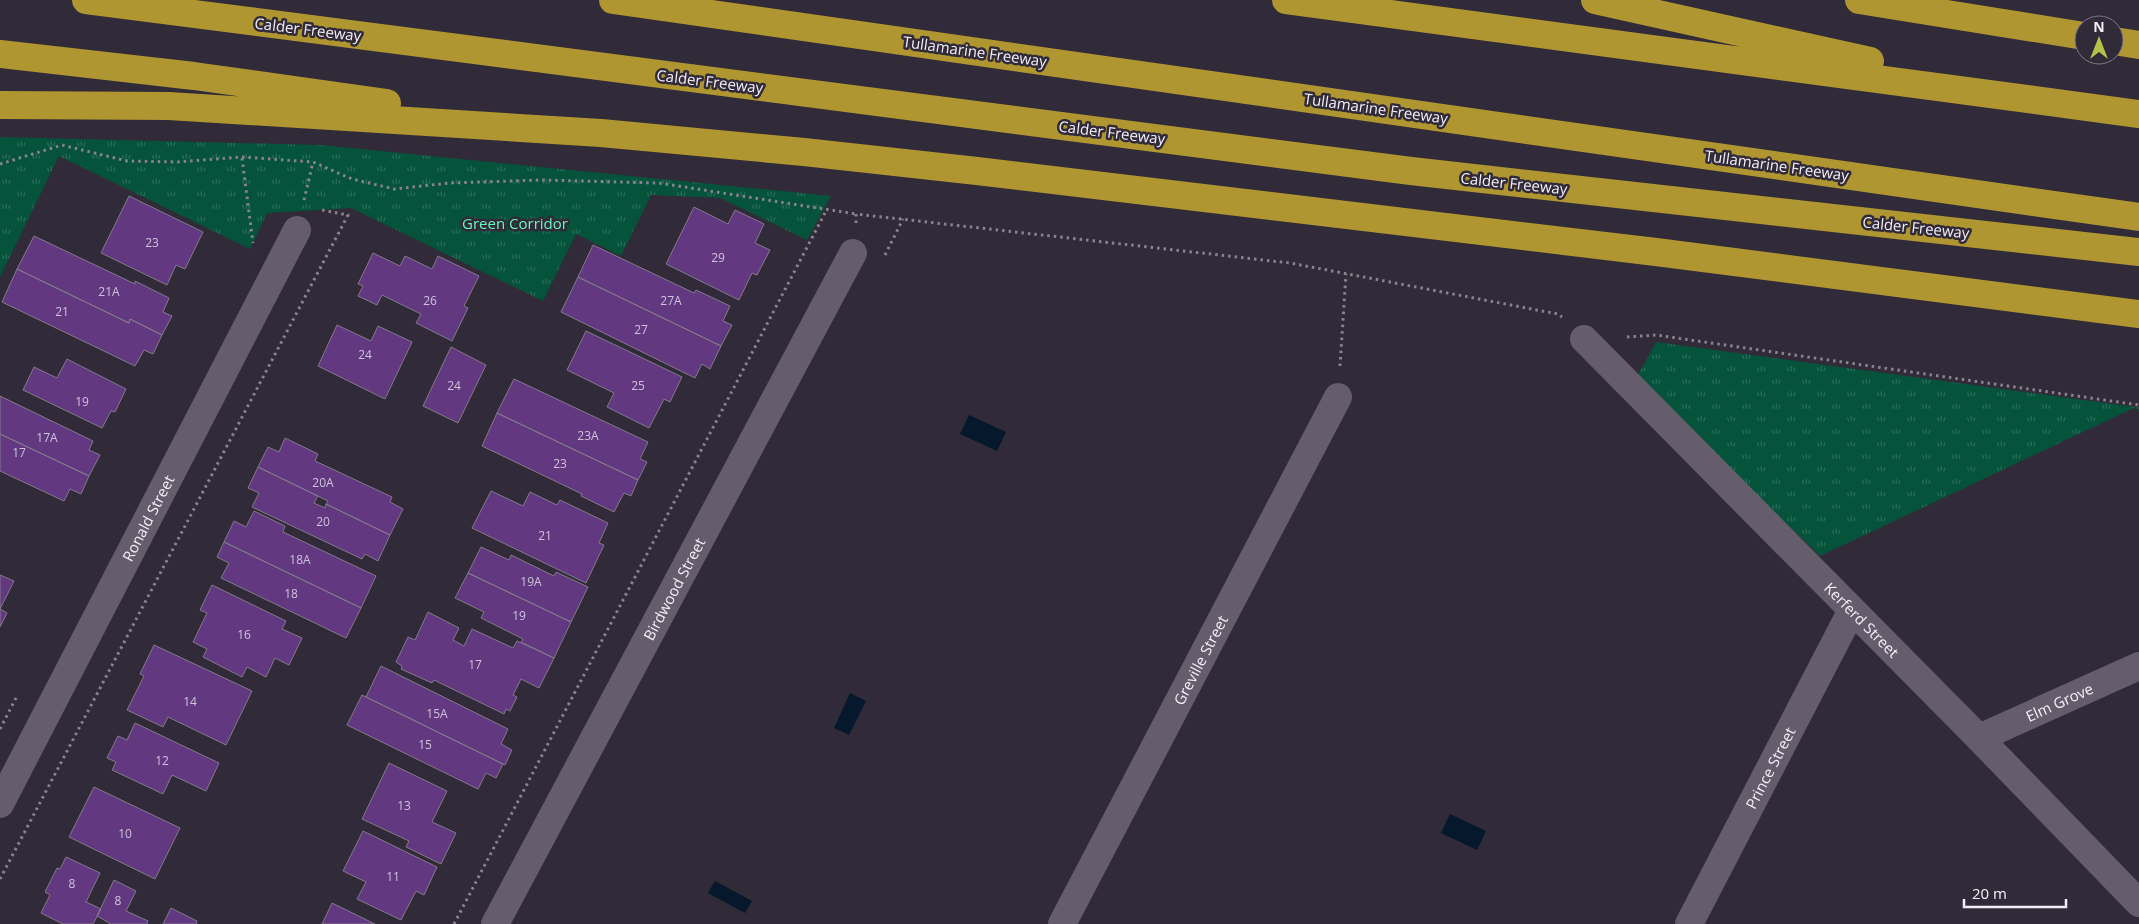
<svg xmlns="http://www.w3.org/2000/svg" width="2139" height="924" viewBox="0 0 2139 924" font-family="'Open Sans',sans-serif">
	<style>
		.park { fill: url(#park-tufts) }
		.water { fill: #05182c }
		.building { fill: #623980; stroke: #827a8a }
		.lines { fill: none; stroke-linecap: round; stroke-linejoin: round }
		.path { stroke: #89838f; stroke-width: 3; stroke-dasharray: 2.5 4; stroke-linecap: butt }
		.minor { stroke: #655d6c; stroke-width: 28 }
		.motorway { stroke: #af9631; stroke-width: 28 }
		.labels { text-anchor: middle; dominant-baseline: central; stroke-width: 5; stroke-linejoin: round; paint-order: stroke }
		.number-label { font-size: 12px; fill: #cfc2da }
		.street-label { font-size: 15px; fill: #f3eff8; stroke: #312a38 }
		.park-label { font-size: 15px; fill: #66f7be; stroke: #312a38 }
	</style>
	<defs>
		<pattern id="park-tufts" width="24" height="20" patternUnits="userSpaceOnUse" patternTransform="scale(1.25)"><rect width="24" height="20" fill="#05533a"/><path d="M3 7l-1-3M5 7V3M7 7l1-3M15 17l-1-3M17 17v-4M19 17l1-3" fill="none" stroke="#2a6c57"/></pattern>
	</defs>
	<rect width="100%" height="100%" fill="#312a38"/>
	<path class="park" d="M0,137L321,145L831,196L807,240L720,198L651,195L621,256L576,234L543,301L351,208L267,213L250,249L59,156L0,277Z
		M1656,342L2136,407H2139V413L2136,407L1820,556L1636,378Z"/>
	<path class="water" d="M969,415L1006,432L997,451L960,434Z
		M850,693L866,701L849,735L834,728Z
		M1450,814L1486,831L1477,850L1441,833Z
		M715,881L752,901L745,913L708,893Z"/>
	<path class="building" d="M129,196L203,232L185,269L176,265L167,285L101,253Z
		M694,207L728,224L735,210L764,224L755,243L770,250L757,275L752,273L739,300L666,264Z
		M34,236L135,284V281L169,298L163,312L172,316L162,335L130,319L129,323L17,269Z
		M593,245L694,293L696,290L730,306L723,321L732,325L721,346L578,277Z
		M373,253L400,266L405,256L432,269L438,256L479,276L464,306L468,308L452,341L416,323L421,314L382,295L377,305L358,296L363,286L358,284Z
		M17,269L129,323L130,319L162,335L153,354L144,350L135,366L2,302Z
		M578,277L721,346L710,369L702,364L695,378L561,312Z
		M337,325L371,341L378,326L412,342L385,399L318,366Z
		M586,331L682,377L670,402L664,399L649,428L607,407L614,393L567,370Z
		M451,347L486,365L458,423L423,406Z
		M67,359L126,389L115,412L111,411L102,428L23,390L34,367L57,378Z
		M514,379L648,442L640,459L647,462L638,480L497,413Z
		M0,396L93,441L89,450L100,455L89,476L0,434Z
		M497,413L638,480L631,496L624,493L614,512L581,496L582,494L482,446Z
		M0,434L89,476L81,494L70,489L64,501L0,471Z
		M285,438L318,454L315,461L392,497L390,502L403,509L390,535L326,504L328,501L258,467L268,447L279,452Z
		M258,467L318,496L314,503L325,508L326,504L390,535L378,561L365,554L362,559L252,507L259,493L248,488Z
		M491,491L523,506L530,492L557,505L560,500L608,523L599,543L604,545L586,583L472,528Z
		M254,511L285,526L283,532L376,576L361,608L224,542L234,521L246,527Z
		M224,542L361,608L346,638L221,578L229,563L217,557Z
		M481,547L509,560L511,555L554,576L556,572L588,587L571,622L468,573Z
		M468,573L571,622L554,658L521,642L523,639L481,618L484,612L455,598Z
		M0,575L14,581L0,609Z
		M212,585L286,621L282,629L302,638L289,665L275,658L266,677L247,667L242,677L203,657L207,649L193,642L207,613L200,610Z
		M0,609L7,613L0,627Z
		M428,612L459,628L453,640L464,646L472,629L513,648L517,641L554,658L539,688L521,679L513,695L517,697L510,711L506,709L504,714L434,680L432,683L401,669L402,666L396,662L408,637L415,640Z
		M154,645L252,691L226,745L168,717L163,727L127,710L144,676L140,674Z
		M381,666L508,729L501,744L512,750L505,765L366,697Z
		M362,695L503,764L496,778L486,773L478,789L347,725Z
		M135,723L219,763L206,791L172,775L163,794L112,770L116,762L107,758L118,736L127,740Z
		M389,763L447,791L432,822L456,833L441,864L406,847L409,841L362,819Z
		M94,787L180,828L155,879L69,837Z
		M363,831L437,867L424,895L416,891L401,920L357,899L366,882L343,871Z
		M66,857L100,873L86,902L101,909L93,924H63L41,913L50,895L45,892L57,868L60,869Z
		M114,880L136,891L126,911L148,921L147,924H111L97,916Z
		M332,903L375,924H322Z
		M171,908L197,921L196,924H163Z"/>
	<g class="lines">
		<path class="path" d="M242,158L253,243
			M0,164L62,145L127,161L178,162L242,157L313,162L352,179L394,189L449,183L542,180L659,183L856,214
			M304,200L313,162
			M856,223V214L1290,263L1558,314L1562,317
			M885,255L903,219
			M1627,337L1656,335L2139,405
			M1340,366L1346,274
			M0,729L17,696
			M0,879L348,215L322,210
			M454,924L827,209"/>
		<g class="minor">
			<path id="s1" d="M1584,339L1979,738L2139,903"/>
			<path id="s2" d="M1979,738L2139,666"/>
			<path id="s3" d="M0,804L297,230"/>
			<path id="s4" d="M495,924L853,253"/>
			<path id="s5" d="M1062,924L1338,397"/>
			<path id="s6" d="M1689,924L1852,610"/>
		</g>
		<path class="motorway" d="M86,0L1411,171L2139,252
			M613,0L2139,217
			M1286,0L2139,114
			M1595,0L1870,61
			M1859,0L2084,36
			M2114,41L2139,45
			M0,54L194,76L387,103
			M0,105L169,106L601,133L804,152L977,171L1656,252L2139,314"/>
	</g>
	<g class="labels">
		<g class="number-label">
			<text x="152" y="242">23</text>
			<text x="718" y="257">29</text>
			<text x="109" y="291">21A</text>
			<text x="430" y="300">26</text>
			<text x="671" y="300">27A</text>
			<text x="62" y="311">21</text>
			<text x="641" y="329">27</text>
			<text x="365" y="354">24</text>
			<text x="454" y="385">24</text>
			<text x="638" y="385">25</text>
			<text x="82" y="401">19</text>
			<text x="588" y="435">23A</text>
			<text x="47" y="437">17A</text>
			<text x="19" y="452">17</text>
			<text x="560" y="463">23</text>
			<text x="323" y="482">20A</text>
			<text x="323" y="521">20</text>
			<text x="545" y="535">21</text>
			<text x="300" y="559">18A</text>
			<text x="531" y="581">19A</text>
			<text x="291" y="593">18</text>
			<text x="519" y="615">19</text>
			<text x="244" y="634">16</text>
			<text x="475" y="664">17</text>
			<text x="190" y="701">14</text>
			<text x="437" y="713">15A</text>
			<text x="425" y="744">15</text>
			<text x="162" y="760">12</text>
			<text x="404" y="805">13</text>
			<text x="125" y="833">10</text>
			<text x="393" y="876">11</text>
			<text x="72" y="883">8</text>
			<text x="118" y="900">8</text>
		</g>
		<g class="street-label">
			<text transform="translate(308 29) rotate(7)">Calder Freeway</text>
			<text transform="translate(975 51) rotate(8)">Tullamarine Freeway</text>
			<text transform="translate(710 81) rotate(7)">Calder Freeway</text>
			<text transform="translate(1376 108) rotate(8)">Tullamarine Freeway</text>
			<text transform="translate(1112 132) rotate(7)">Calder Freeway</text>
			<text transform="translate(1777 165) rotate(8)">Tullamarine Freeway</text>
			<text transform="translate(1514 183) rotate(6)">Calder Freeway</text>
			<text transform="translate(1916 227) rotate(6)">Calder Freeway</text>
			<text stroke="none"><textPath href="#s3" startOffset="322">Ronald Street</textPath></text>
			<text stroke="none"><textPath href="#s4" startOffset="380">Birdwood Street</textPath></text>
			<text stroke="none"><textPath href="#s1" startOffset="395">Kerferd Street</textPath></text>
			<text stroke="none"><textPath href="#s5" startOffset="298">Greville Street</textPath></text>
			<text stroke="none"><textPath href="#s2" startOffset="88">Elm Grove</textPath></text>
			<text stroke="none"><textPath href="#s6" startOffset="176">Prince Street</textPath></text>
		</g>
		<g class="park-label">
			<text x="515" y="223">Green Corridor</text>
		</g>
	</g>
	<g transform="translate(2099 40)"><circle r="24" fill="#312a38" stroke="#7f7985"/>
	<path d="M0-4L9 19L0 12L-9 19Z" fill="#b6c148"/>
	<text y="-8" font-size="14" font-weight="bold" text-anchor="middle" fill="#f3eff8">N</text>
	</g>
	<path d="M1964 899v8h102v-8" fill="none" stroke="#f3eff8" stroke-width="2.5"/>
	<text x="1972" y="899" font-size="15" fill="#f3eff8" stroke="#312a38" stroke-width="4" paint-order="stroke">20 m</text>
</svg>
